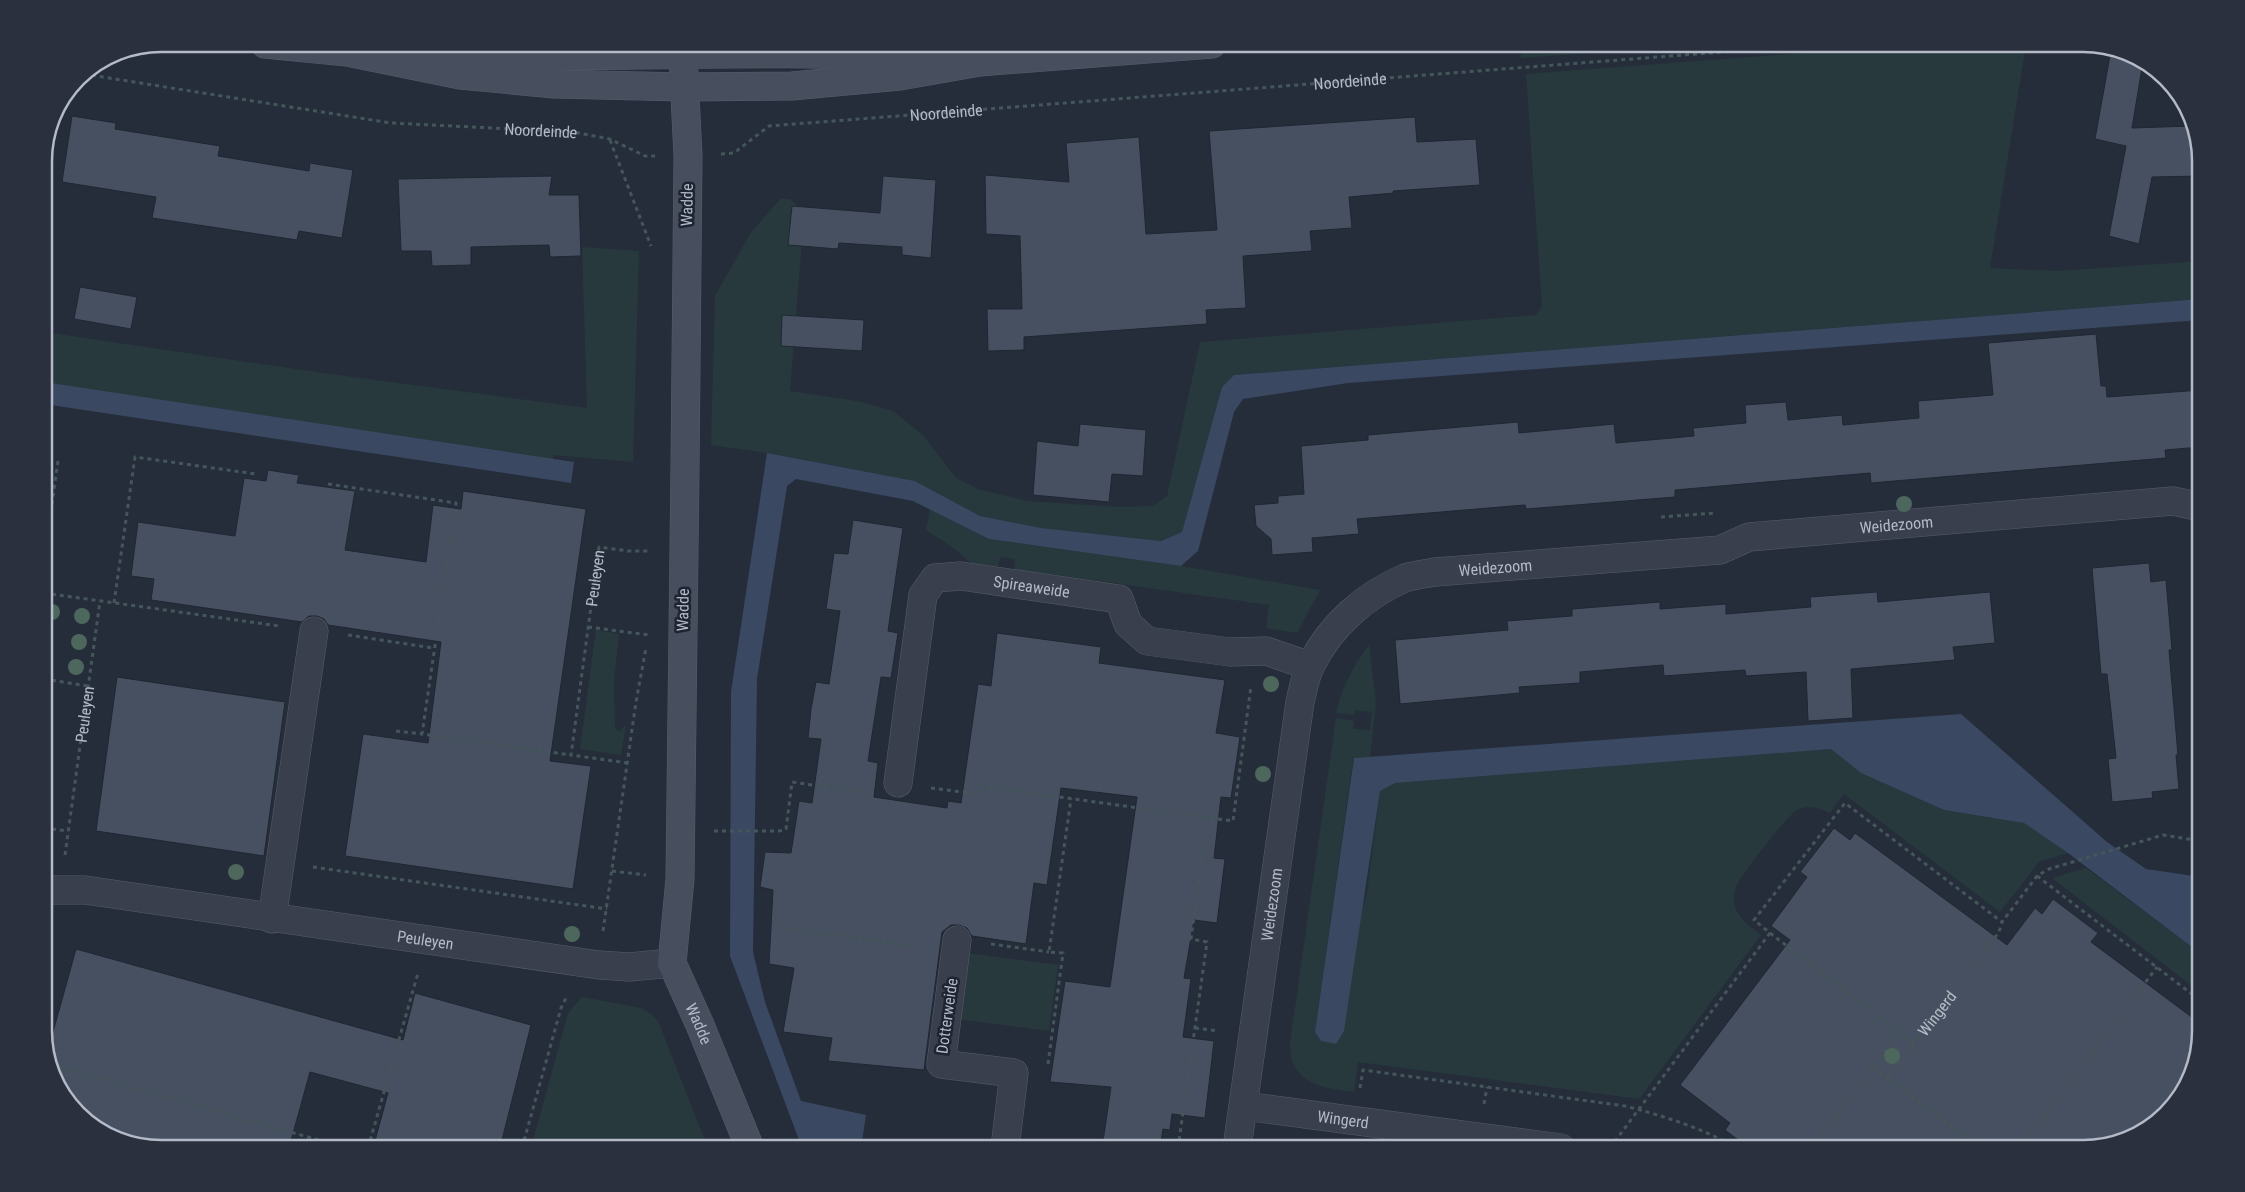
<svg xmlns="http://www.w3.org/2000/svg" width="2245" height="1192" viewBox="0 0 2245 1192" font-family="'Roboto Condensed',sans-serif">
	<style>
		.green { fill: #27393c }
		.water { fill: #3a4862 }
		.building { fill: #465060; stroke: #202633 }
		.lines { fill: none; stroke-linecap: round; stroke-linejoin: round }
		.street-casing { stroke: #575d6a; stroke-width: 29 }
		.secondary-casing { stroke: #575d6a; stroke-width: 29 }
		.path { stroke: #45565a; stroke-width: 3; stroke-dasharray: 4 4; stroke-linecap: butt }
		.street { stroke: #393f4c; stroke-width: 28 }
		.secondary { stroke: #474e5e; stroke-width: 28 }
		.tree { fill: #4d675d }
		.labels { text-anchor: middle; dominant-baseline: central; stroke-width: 5; stroke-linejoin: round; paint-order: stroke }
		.street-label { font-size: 16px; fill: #b4bac7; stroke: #1e2431 }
		.rim { fill: none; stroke: #b4bac7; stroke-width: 2.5 }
	</style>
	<rect width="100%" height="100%" fill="#252d3b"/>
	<path class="green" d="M1524,44H1620L1621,51L1521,58L1520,47Z
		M1924,44H2026L1990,268L2059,271L2201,261V299L1234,375L1222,387L1182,532L1161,541L1041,528L980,516L915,481L767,453L711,445L715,296L750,234L780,199H790L798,206L803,226L790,391L857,401L893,411L923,435L956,478L978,489L1027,501L1118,507L1153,506L1167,496L1200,342L1536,315L1542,306L1526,74Z
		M582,247L639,251L633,462L553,455V462L44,396V332L323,373L587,408Z
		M930,509L989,539L1181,566L1320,590L1297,633L1266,628L1269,605L1014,569L1015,559L1000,557L998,567L971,563L955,549L926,530Z
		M596,630L619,634L614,681L615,729L619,731L626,725L621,755L580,749Z
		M1369,645L1376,703L1370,757L1354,758L1353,760L1315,1032L1321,1041L1367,893L1380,791L1394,783L1831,749L1861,773L1944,810L2024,823L2068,853L2039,862L2000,912L1844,794L1830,813C1819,808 1809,804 1797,810C1787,816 1742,873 1737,885C1735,889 1733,898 1734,903C1737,918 1750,926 1761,935L1639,1099L1358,1062L1354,1092C1323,1088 1289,1084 1290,1043L1336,718L1354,721L1353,729L1370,730L1372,712L1355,710L1354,715L1336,713C1342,687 1353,666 1369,645Z
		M2086,868L2201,954V993L2052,878Z
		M967,953L1058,965L1049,1031L958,1019Z
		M582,997L636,1007C646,1009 651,1013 658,1021L708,1148H531L568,1013Z"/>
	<path class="water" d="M2201,299V320L1348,383L1243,399L1234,412L1198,551L1181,566L989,539L913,501L796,479L787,486L757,679L753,952L765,1002L801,1101L866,1115L861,1148H802L730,956L731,692L767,453L915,481L980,516L1041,528L1161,541L1182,532L1222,387L1234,375Z
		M44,382L574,462L571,483L44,404Z
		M1961,714L2107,842L2146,869L2201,877V954L2068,853L2024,823L1944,810L1861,773L1831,749L1395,783L1380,791L1344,1031L1336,1044L1321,1041L1315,1032L1354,758Z"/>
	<path class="building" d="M2111,50L2136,56L2143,62L2132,128L2192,126L2201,154V176L2152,177L2139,244L2109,236L2126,146L2095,139Z
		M72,116L116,123L115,129L220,146L218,156L309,171L310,163L353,170L342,238L299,231L297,240L152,218L156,197L62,182Z
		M1415,117L1417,142L1476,139L1480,185L1393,191L1394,193L1349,197L1352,228L1310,231L1312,251L1243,256L1246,308L1206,310L1207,324L1024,337V350L988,351L987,309H1022L1020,236L986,234L985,175L1069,182L1066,143L1139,137L1146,234L1217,230L1209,131Z
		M552,176L549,195H579L581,256L550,257L549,245L471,247V265L432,266L431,251H401L398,179Z
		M883,176L936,180L931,258L902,255V247L839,243L838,249L788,245L792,206L880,213Z
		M80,287L137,297L131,329L74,319Z
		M782,315L864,320L862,351L781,346Z
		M2096,334L2101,386H2106L2107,397L2201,390V447L2165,450L2166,458L1871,483L1870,473L1675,490V497L1526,509L1525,505L1357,519L1359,534L1312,538L1313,552L1272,555L1271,539L1256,526L1254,505L1278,503V496L1304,494L1301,446L1368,440V435L1518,422L1519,433L1614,424L1616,443L1694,436L1693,428L1746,423L1745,405L1786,402L1788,420L1842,415L1843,425L1919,418L1918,401L1993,395L1988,343Z
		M1080,424L1146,430L1143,476L1112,474L1109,502L1033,495L1037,441L1078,446Z
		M268,470L299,475L297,483L355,491L345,550L426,562L433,505L461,509L463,491L586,509L550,761L591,766L573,889L345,856L363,734L428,743L441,642L328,625L324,619L317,616H309L302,622L151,600L154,579L131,576L138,522L235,536L244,478L266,481Z
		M853,520L903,528L888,631L898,633L891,678L881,677L868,761L878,763L874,797L947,808L948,801L961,803L978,684L991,686L997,633L1101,647L1099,663L1225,680L1216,733L1240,737L1231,798L1221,797L1214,858L1225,859L1217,923L1194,920L1184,978L1191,979L1183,1037L1214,1041L1205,1118L1172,1114L1170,1130L1163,1129L1160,1148H1102L1111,1087L1050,1082L1065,981L1110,987L1137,797L1061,788L1047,885L1034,883L1026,944L972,936L967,928L959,925H951L942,932L924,1070L828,1061L832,1038L783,1032L794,968L769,964L773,890L760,887L765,852L791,853L799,801L812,803L821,739L808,738L811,709L816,682L829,684L840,611L826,609L834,553L848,554Z
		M2149,563L2151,582L2166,580L2172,650H2169L2178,755H2176L2179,789L2152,792L2153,798L2112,802L2108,759L2116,758L2107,674H2101L2092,568Z
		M1877,592L1878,602L1990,592L1995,643L1953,647L1955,660L1851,669L1853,718L1808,721L1806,672L1746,676L1745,670L1664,676L1663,665L1580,672V683L1519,687L1520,693L1400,704L1395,640L1508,630L1507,621L1572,616V609L1660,602V609L1726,604V614L1811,607L1810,597Z
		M117,677L285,702L264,856L96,831Z
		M1834,828L1850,840L1855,833L2007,945L2035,908L2042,914L2053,899L2098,933L2091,942L2201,1024L2189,1083L2143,1132L2084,1148H1749L1725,1130L1730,1123L1680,1085L1790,940L1771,926L1807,877L1800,872Z
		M76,949L403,1040L415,993L531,1025L500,1148H373L388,1093L310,1072L289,1148H161L109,1136L64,1096L48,1050Z"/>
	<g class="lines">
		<g class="street-casing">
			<g id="street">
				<path id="s6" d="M898,783L923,595L935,578L961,576L1119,599L1128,624L1147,641L1230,652L1266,651L1310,666"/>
				<path id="s7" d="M44,890H85L599,965L629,967L672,963"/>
				<path d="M272,919L314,631"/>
				<path d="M957,940L941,1064L1014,1073L1005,1148"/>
				<path id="s8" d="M1244,1106L1561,1148"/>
				<path id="s9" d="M1237,1148L1300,702C1303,690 1305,676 1311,665C1330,626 1365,595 1405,578C1414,575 1425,574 1435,572L1720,550L1749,537L2173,501L2201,507"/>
			</g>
		</g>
		<g class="secondary-casing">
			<g id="secondary">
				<path d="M265,44L347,52L460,75L554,84L684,87L792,86L900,76L980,62L1212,44"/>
				<path d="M425,55C596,60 768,47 939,59"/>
				<path id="s10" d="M683,55L688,156L685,468L680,879L672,963L700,1025L750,1148"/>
			</g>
		</g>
		<g class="path">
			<path id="s1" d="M84,74L391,123L573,132L610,139L645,156H655"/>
			<path d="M610,140L651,246"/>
			<path id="s2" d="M721,154L734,153L769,126L1825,44"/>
			<path d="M328,484L456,503L422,734L571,755"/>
			<path d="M1661,517L1715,513"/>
			<path d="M44,560L58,461"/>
			<path d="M44,593L279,626"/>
			<path d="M114,603L135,457L256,474"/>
			<path d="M588,627L649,635"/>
			<path d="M348,635L433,648"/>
			<path d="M44,679L88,686"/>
			<path d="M396,731L422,734"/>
			<path id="s3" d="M628,763L571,755L599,547L628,551H651"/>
			<path d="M931,788L978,794L980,786L1233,821L1251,686"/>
			<path d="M44,828L68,831"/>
			<path d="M714,831H779L786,829L792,782L866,793"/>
			<path id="s4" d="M65,855L100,601"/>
			<path d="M313,867L607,909"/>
			<path d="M612,871L646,875"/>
			<path d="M2037,876L2201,1001"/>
			<path d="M779,927L913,946L921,943"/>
			<path d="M603,931L636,702L646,648"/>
			<path d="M1770,933L1899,1032"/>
			<path d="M991,944L1049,952"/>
			<path d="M1195,1028L1219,1031"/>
			<path d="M1048,1064L1063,953L1049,952L1071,799"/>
			<path d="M53,1065L347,1148"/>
			<path d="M1873,1067L1981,1148"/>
			<path d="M1888,1078L1914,1043"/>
			<path d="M1360,1088L1363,1070L1625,1106C1664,1116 1702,1128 1737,1148"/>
			<path d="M1484,1104L1487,1087"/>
			<path d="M368,1148L418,973"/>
			<path d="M522,1148L561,1008L567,996"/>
			<path d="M1178,1148L1207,942L1191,939L1207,818"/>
			<path d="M1610,1148L1770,933L1754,920L1845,803L2002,922"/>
			<path id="s5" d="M1812,1148L1899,1032L1914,1043L1999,932L2002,922L2037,876L2049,869L2163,835L2201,841"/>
			<path d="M2020,1148L2157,967"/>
		</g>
		<use href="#street" class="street"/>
		<use href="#secondary" class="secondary"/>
	</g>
	<g class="tree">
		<circle cx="1904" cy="504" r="8"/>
		<circle cx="52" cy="612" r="8"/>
		<circle cx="82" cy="616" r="8"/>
		<circle cx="79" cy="642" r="8"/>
		<circle cx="76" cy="667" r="8"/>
		<circle cx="1271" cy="684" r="8"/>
		<circle cx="1263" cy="774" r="8"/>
		<circle cx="236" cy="872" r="8"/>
		<circle cx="572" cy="934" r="8"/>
		<circle cx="1892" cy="1056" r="8"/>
	</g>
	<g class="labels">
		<g class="street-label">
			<text stroke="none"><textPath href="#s2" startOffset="640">Noordeinde</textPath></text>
			<text stroke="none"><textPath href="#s2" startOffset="235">Noordeinde</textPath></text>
			<text stroke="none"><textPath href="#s1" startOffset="461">Noordeinde</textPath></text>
			<text transform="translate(687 205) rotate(-89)">Wadde</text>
			<text stroke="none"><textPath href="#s9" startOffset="1116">Weidezoom</textPath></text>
			<text stroke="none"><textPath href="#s9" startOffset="711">Weidezoom</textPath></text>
			<text stroke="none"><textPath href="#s3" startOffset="236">Peuleyen</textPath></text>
			<text stroke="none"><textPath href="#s6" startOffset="308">Spireaweide</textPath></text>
			<text transform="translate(683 610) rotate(-89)">Wadde</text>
			<text stroke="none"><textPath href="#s4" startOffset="142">Peuleyen</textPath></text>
			<text stroke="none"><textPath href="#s9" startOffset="246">Weidezoom</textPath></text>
			<text stroke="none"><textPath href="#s7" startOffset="385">Peuleyen</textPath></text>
			<text stroke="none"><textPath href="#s5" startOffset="201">Wingerd</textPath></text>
			<text transform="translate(947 1016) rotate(-82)">Dotterweide</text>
			<text stroke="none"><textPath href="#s10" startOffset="975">Wadde</textPath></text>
			<text stroke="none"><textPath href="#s8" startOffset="100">Wingerd</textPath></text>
		</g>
	</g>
	<path d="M0 0H2245V1192H0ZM161 52H2083A109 109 0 0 1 2192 161V1031A109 109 0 0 1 2083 1140H161A109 109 0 0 1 52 1031V161A109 109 0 0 1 161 52Z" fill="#2a303d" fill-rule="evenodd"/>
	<path class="rim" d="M161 52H2083A109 109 0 0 1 2192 161V1031A109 109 0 0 1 2083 1140H161A109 109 0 0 1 52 1031V161A109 109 0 0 1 161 52Z"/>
</svg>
